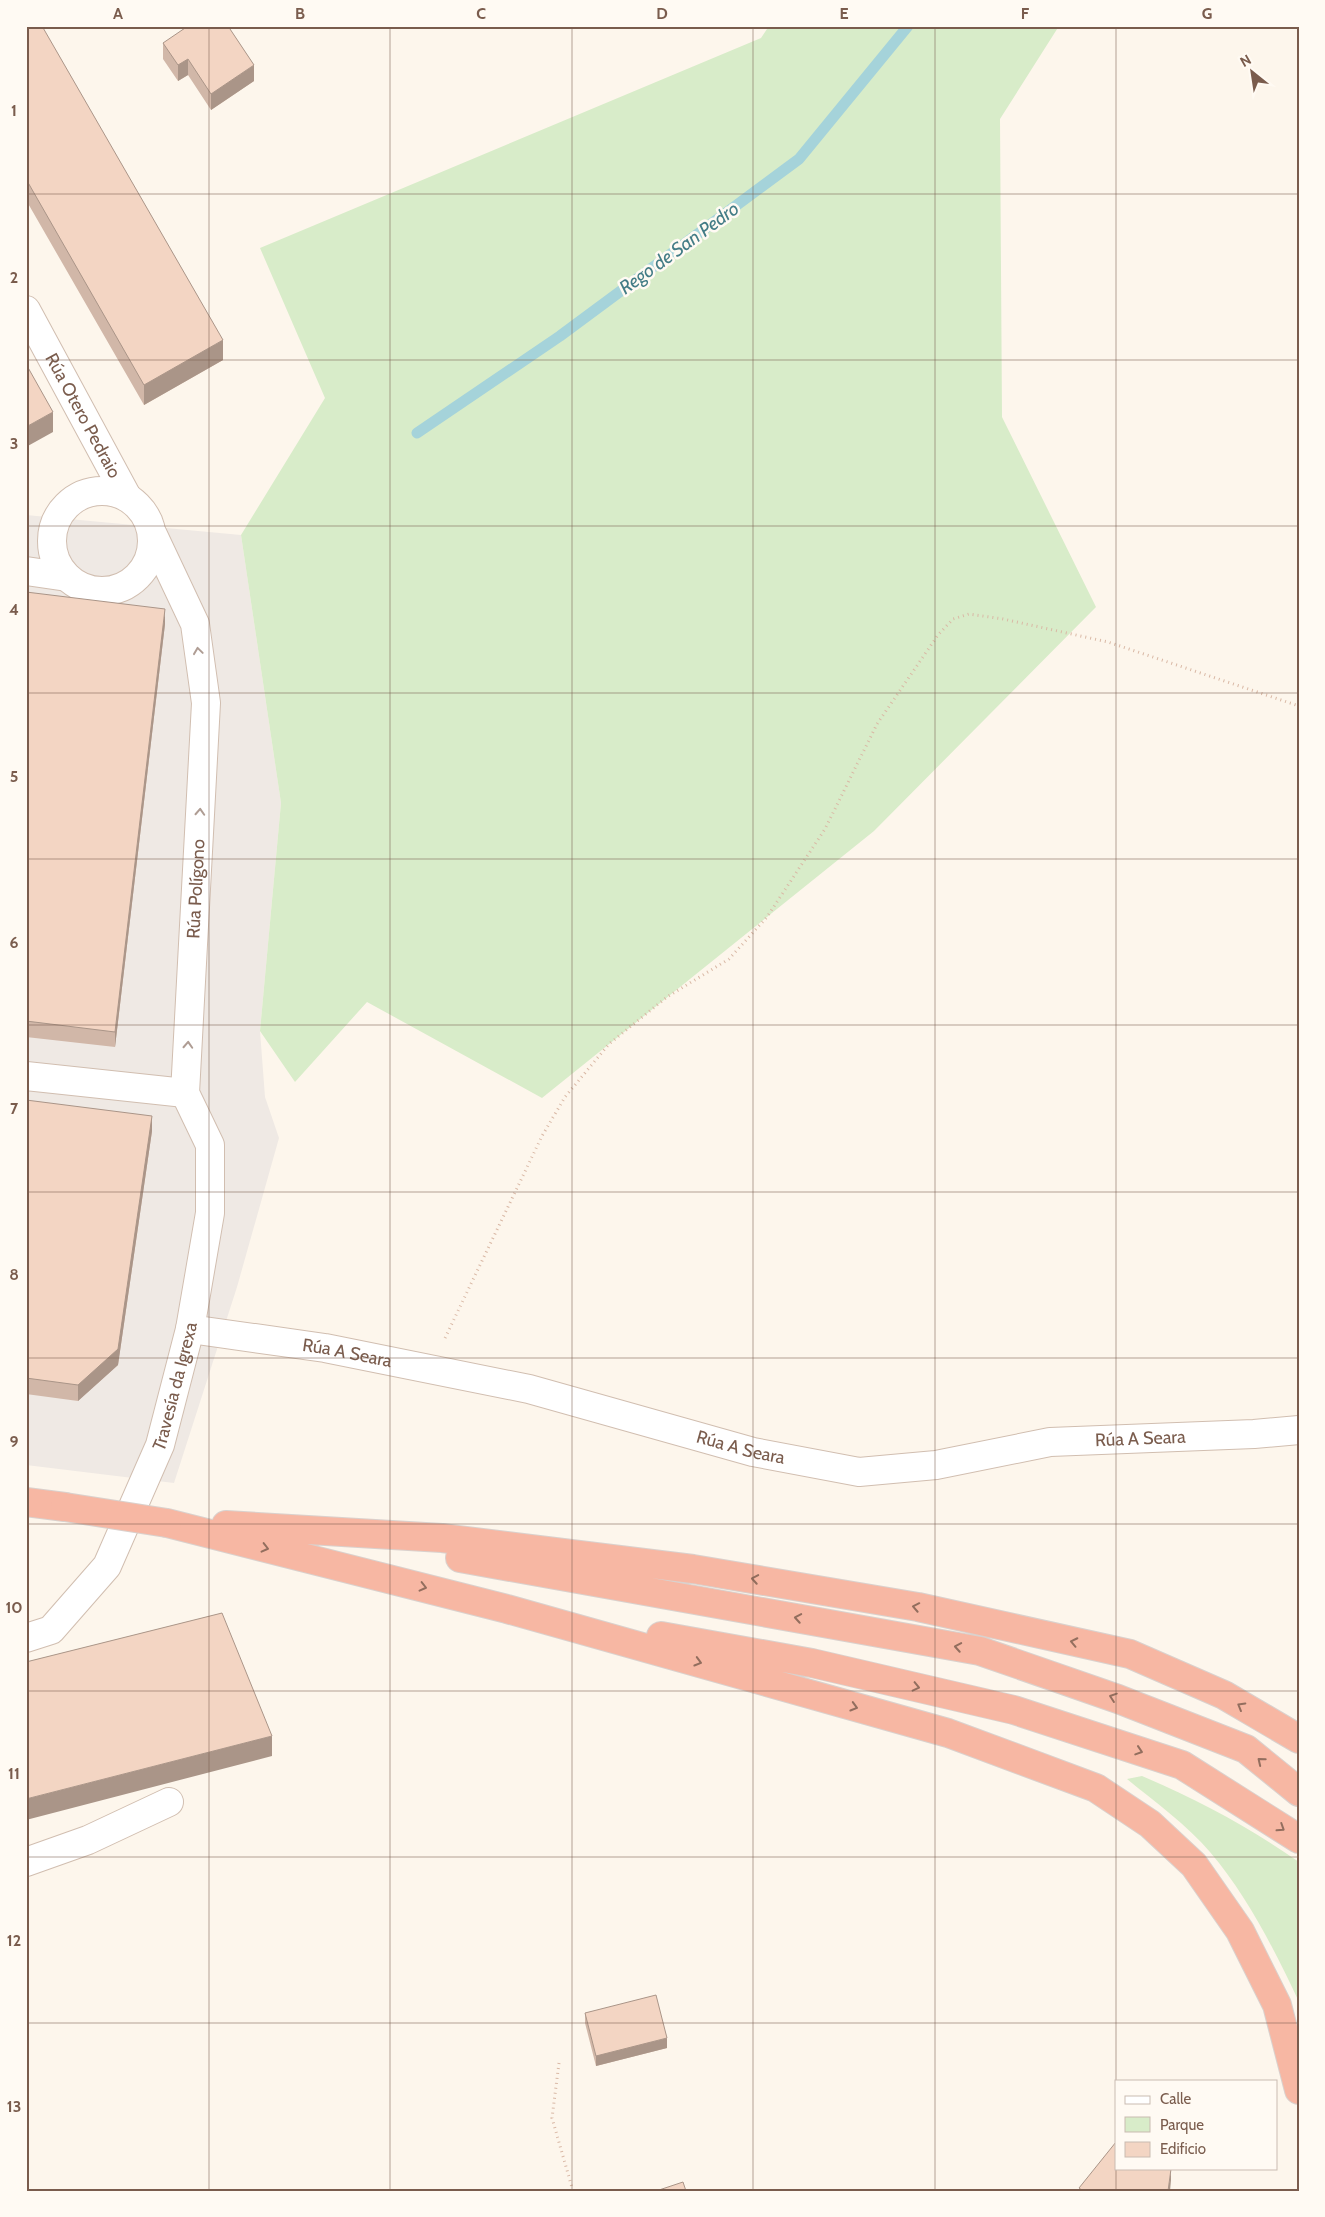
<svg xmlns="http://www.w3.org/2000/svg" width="1325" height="2217" viewBox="0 0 1325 2217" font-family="Cabin,sans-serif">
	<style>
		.industrial { fill: #efe9e4 }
		.green { fill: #d8ecc9 }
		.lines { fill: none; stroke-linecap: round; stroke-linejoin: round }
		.stream { stroke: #a5d3da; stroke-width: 11 }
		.minor-casing { stroke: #d1beb0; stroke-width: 30 }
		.highway-casing { stroke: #dad1cd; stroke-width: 30 }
		.path { stroke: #d9b8a5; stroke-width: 3; stroke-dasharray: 1 4; stroke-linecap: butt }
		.minor { stroke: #fff; stroke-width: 28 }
		.highway { stroke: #f7b7a3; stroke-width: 28 }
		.highway-bridge-casing { stroke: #dad1cd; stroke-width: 30; stroke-linecap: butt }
		.highway-bridge { stroke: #f7b7a3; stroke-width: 28 }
		.wall { fill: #d1b7a8 }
		.shaded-wall { fill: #aa9588 }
		.building { fill: #f3d5c3; stroke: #aa9588 }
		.oneway { stroke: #af9d94 }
		.oneway2 { stroke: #936e5e }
		.grid { fill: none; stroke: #7a5c4d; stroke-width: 1; stroke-opacity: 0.55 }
		.labels { text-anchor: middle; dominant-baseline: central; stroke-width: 5; stroke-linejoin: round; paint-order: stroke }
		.street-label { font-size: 18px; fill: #7a5c4d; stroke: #fffaf3 }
		.water-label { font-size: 19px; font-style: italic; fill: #437c86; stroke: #fffaf3 }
		.neatline { fill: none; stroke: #7a5c4d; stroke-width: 2 }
		.grid-label { font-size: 16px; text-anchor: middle; font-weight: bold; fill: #7a5c4d }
	</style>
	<rect width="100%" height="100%" fill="#fdf6ec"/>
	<path class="industrial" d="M26,515L241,535L281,803L260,1031L265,1097L279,1138L237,1287L174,1483L26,1465Z"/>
	<path class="green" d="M769,26H1059L1000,119L1002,417L1096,607L874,831L542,1098L367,1002L295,1082L260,1031L281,803L241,535L325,398L260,248L761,38Z
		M1142,1776C1198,1800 1249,1827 1299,1862V2002C1274,1949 1248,1897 1210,1852C1187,1825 1155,1802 1127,1779Z"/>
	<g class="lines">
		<path class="stream" d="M417,433L560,336L799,159L908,26"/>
		<g class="minor-casing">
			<g id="minor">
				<path id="s1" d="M26,310L126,495"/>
				<circle cx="102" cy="541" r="50"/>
				<path d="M26,571L67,577"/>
				<path d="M26,1076L185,1093"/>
				<path id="s2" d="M190,1329L325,1348L529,1389L753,1452L859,1472L936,1465L1050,1442L1254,1434L1299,1430"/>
				<path id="s3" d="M26,1638L51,1630L107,1566L160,1445L190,1329L210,1213V1145L185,1093L206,703L195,624L153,535"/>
				<path d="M26,1862L88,1840L169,1802"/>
			</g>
		</g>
		<g class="highway-casing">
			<path id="highway" d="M26,1502L65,1507
				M167,1523L507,1609L948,1733L1096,1788L1150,1824L1194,1865L1240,1931L1277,2005L1299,2090
				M226,1525L442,1538L693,1569L918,1607L1130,1654L1224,1695L1299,1739
				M460,1558L980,1651L1118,1699L1246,1749L1299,1792
				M661,1636L812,1663L1014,1710L1182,1765L1299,1839"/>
		</g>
		<path class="path" d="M445,1338L542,1136L565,1097L609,1044L667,997L729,959L767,917L825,829L877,724L938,635L953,619L969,614L1003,619L1108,642L1299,706
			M559,2063L552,2118L573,2191"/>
		<use href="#minor" class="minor"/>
		<use href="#highway" class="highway"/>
		<g class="highway-bridge-casing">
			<path id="highway-bridge" d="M65,1507L167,1523"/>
		</g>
		<use href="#highway-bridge" class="highway-bridge"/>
	</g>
	<path class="wall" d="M26,26L223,360L144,405L26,200Z
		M163,43L254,81L211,110L188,75L178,81L163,59Z
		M26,592L165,624L115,1047L26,1037Z
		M26,1100L152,1131L118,1365L78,1401L26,1394Z
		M585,2013L667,2048L596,2066L585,2023Z"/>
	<path class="shaded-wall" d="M188,59V75L178,81V65Z
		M254,65V81L211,110V94Z
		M223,340V360L144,405V385Z
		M53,412V432L26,447V427Z
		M165,609V624L115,1047V1032Z
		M152,1116V1131L118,1365L78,1401V1385Z
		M272,1736V1756L26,1820V1799Z
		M667,2038V2048L596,2066V2056Z
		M1171,2169V2180L1170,2191H1168Z"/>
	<path class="building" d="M26,26H42L223,340L144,385L26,179Z
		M188,26H228L254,65L211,94L188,59L178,65L163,43Z
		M26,364L53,412L26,427Z
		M26,592L165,609L115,1032L26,1021Z
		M26,1100L152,1116L118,1349L78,1385L26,1378Z
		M222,1613L272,1736L26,1799V1662Z
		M656,1995L667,2038L596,2056L585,2013Z
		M1116,2142V2168H1171V2169L1168,2191H1083L1079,2188Z
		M683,2182L686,2191H656Z"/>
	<defs><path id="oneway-chevron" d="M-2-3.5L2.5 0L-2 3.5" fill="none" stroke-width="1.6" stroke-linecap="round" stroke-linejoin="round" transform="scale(1.25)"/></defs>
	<g class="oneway">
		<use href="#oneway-chevron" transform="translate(198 651) rotate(-98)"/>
		<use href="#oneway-chevron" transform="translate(200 812) rotate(-87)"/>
		<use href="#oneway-chevron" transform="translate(188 1045) rotate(-87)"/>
	</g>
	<g class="oneway2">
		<use href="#oneway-chevron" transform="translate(265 1548) rotate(14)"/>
		<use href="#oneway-chevron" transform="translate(755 1579) rotate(-170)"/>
		<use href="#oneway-chevron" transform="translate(423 1587) rotate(14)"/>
		<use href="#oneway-chevron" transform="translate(916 1607) rotate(-169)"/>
		<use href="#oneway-chevron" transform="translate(798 1618) rotate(-170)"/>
		<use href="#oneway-chevron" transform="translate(1074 1642) rotate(-168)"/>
		<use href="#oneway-chevron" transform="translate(958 1647) rotate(-170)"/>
		<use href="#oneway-chevron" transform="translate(698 1662) rotate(16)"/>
		<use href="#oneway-chevron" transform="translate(916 1687) rotate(13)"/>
		<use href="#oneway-chevron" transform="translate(1113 1697) rotate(-161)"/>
		<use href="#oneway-chevron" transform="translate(1241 1706) rotate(-150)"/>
		<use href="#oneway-chevron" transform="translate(854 1707) rotate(16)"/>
		<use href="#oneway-chevron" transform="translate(1139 1751) rotate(18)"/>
		<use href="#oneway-chevron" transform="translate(1261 1761) rotate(-141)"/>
		<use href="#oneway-chevron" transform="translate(1281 1828) rotate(33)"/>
	</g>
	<path class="grid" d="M209,26V2191M390,26V2191M572,26V2191M753,26V2191M935,26V2191M1116,26V2191M26,194H1299M26,360H1299M26,526H1299M26,693H1299M26,859H1299M26,1025H1299M26,1192H1299M26,1358H1299M26,1524H1299M26,1691H1299M26,1857H1299M26,2023H1299"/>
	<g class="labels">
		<g class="street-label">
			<text stroke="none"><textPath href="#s1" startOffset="120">Rúa Otero Pedraio</textPath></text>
			<text stroke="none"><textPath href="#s3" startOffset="811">Rúa Polígono</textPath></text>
			<text stroke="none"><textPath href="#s2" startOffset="159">Rúa A Seara</textPath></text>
			<text stroke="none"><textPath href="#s3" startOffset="304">Travesía da Igrexa</textPath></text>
			<text stroke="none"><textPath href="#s2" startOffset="969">Rúa A Seara</textPath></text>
			<text stroke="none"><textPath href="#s2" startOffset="564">Rúa A Seara</textPath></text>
		</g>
		<g class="water-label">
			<text transform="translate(679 248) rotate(-36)">Rego de San Pedro</text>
		</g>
	</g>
	<rect width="1325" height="2217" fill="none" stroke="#fffaf3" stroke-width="55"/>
	<rect x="1115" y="2080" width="162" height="90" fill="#fffaf3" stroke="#cabbb1"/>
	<rect x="1125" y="2096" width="25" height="8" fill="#ffffff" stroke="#cabbb1"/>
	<text x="1160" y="2104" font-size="15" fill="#7a5c4d">Calle</text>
	<rect x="1125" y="2117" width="25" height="15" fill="#d8ecc9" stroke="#cabbb1"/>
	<text x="1160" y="2130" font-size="15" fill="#7a5c4d">Parque</text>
	<rect x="1125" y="2142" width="25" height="15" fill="#f3d5c3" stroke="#cabbb1"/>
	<text x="1160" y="2154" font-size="15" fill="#7a5c4d">Edificio</text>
	<g transform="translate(1252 72) rotate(330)" stroke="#fffaf3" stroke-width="4" paint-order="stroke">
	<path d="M0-4L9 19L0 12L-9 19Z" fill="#7a5c4d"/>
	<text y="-8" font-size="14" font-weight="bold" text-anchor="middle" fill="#7a5c4d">N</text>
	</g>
	<rect x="28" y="28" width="1270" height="2162" class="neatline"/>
	<g class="grid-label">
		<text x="118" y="19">A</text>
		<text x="300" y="19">B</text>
		<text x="481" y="19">C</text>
		<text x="662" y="19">D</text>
		<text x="844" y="19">E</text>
		<text x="1025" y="19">F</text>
		<text x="1207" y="19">G</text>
		<text x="14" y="116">1</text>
		<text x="14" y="283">2</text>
		<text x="14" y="449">3</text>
		<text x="14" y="615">4</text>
		<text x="14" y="782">5</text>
		<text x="14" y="948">6</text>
		<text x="14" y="1114">7</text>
		<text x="14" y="1280">8</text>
		<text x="14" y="1447">9</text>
		<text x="14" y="1613">10</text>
		<text x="14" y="1779">11</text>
		<text x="14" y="1946">12</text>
		<text x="14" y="2112">13</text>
	</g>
</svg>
